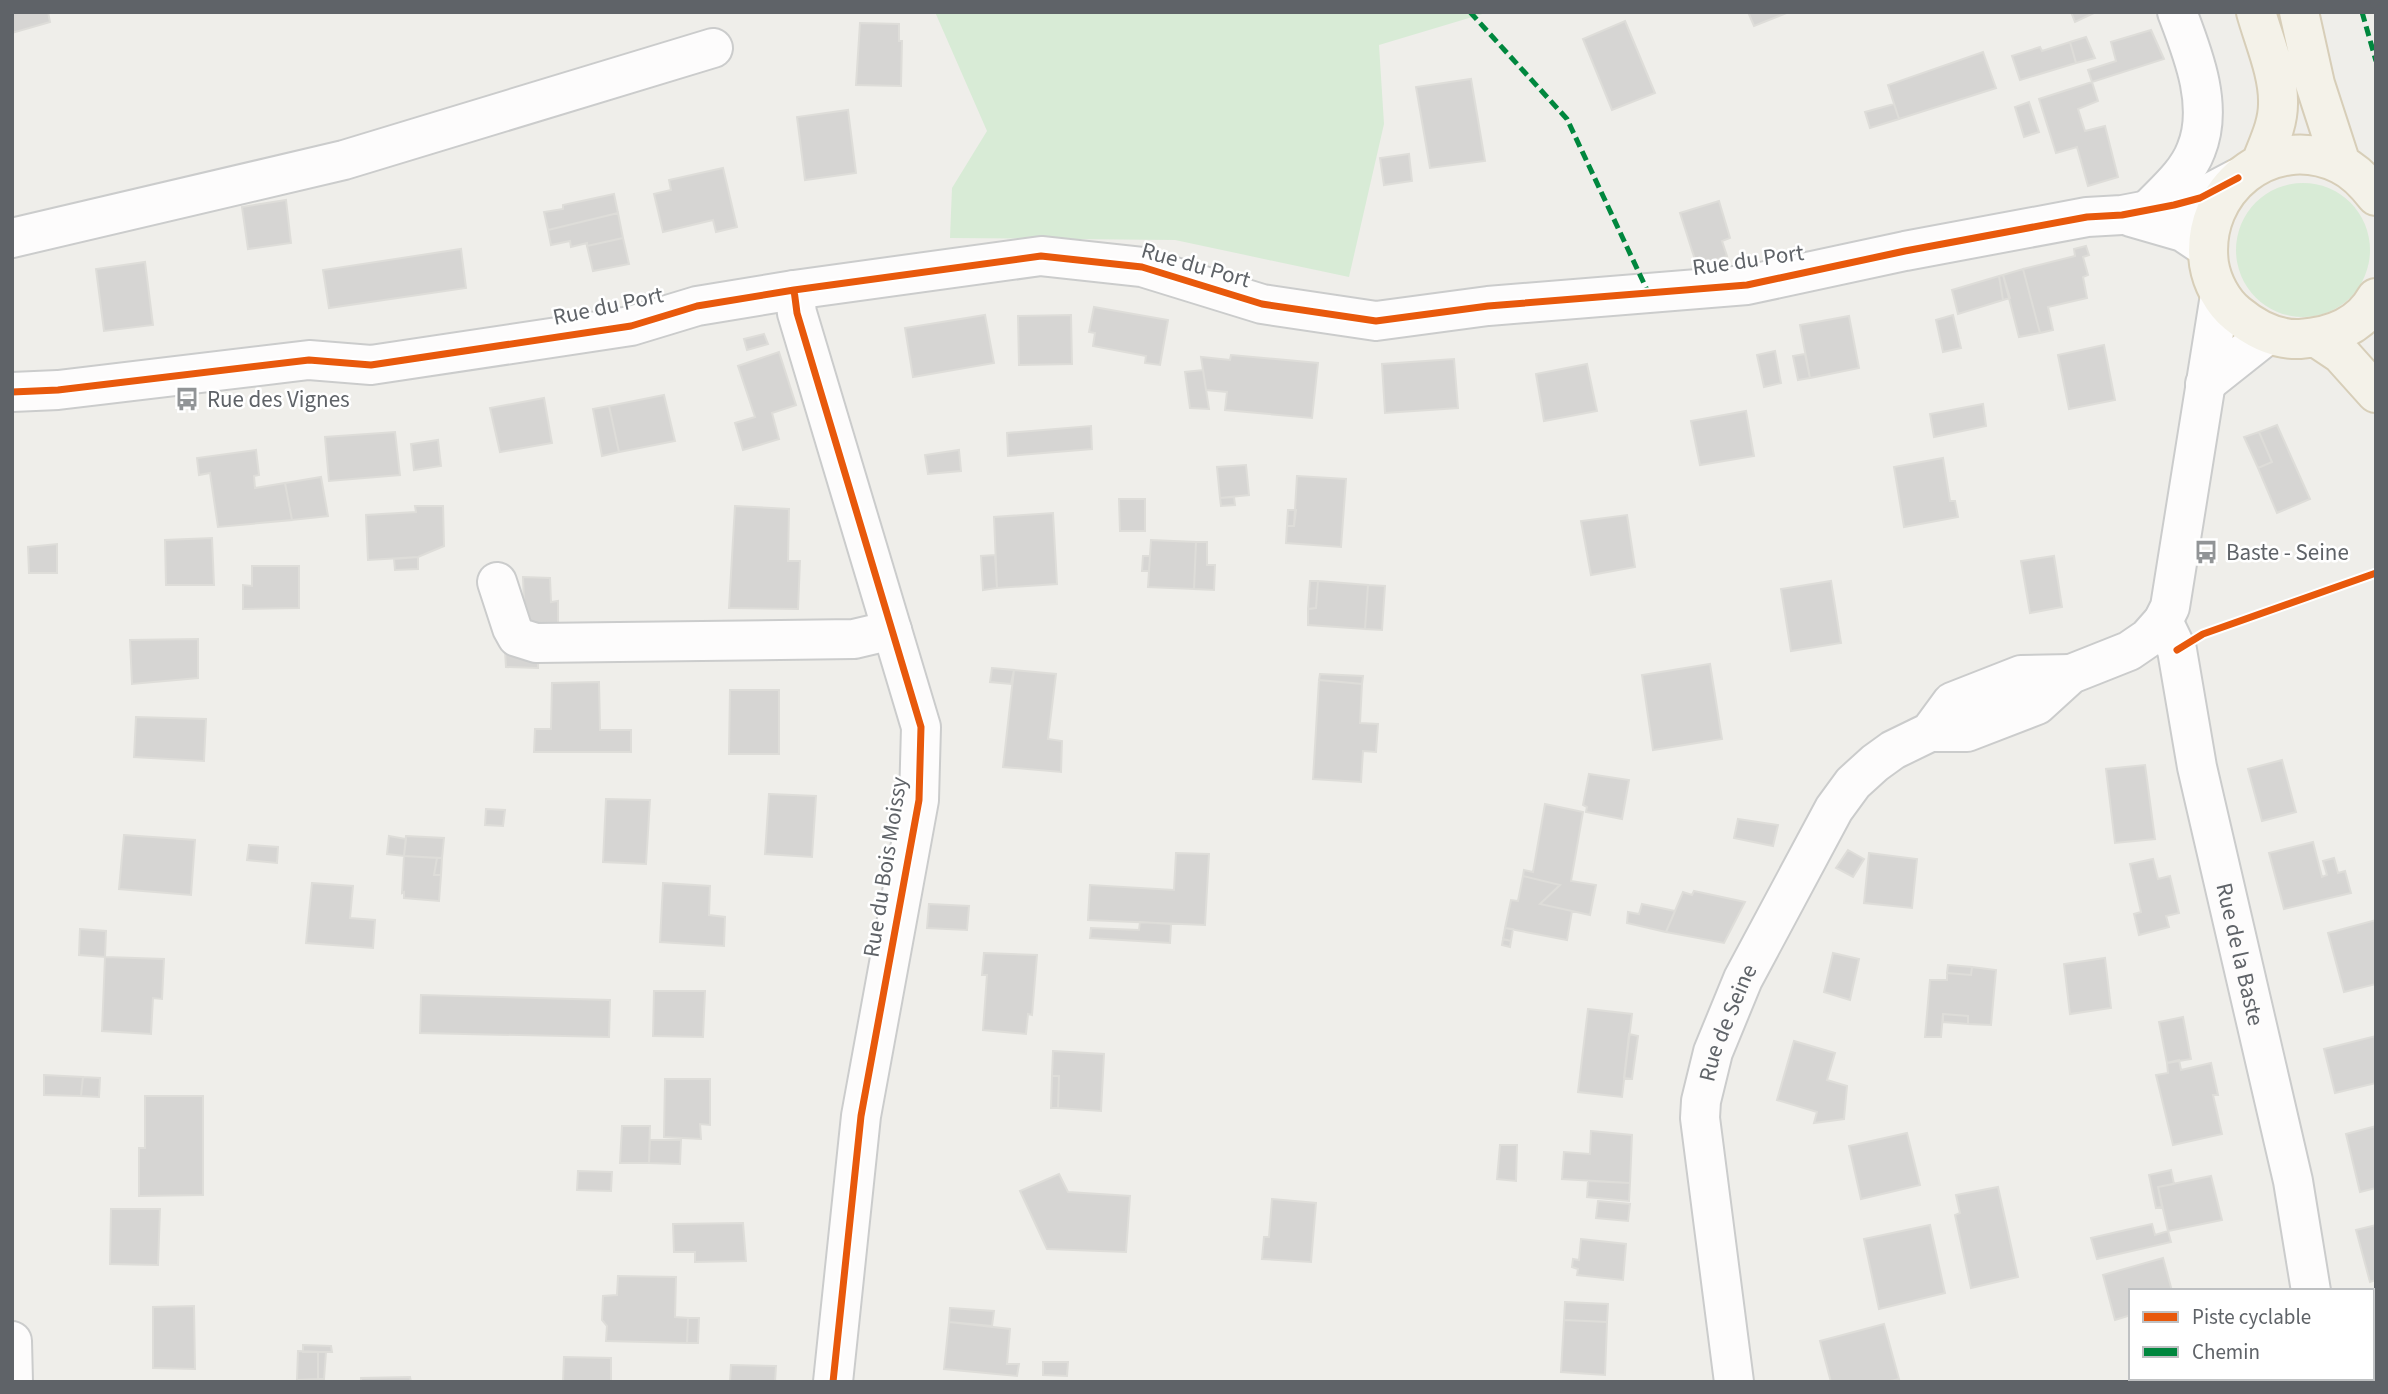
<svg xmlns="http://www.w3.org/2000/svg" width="2388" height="1394" viewBox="0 0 2388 1394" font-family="'Source Sans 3',sans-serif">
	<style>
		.green { fill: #d8ebd6 }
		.building { fill: #d6d5d3; stroke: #deddd9; stroke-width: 2 }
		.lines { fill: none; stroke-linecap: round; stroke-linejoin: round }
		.minor-casing { stroke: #cbcccc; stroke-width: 42 }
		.major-casing { stroke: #d7ceb8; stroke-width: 42 }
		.minor { stroke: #fdfcfc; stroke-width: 38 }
		.major { stroke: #f4f2e9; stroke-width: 38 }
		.quiet { stroke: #00873e; stroke-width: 5; stroke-dasharray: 10 5; stroke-linecap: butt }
		.cycleway-casing { stroke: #fff; stroke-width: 11 }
		.cycleway { stroke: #e8590c; stroke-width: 7 }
		.labels { text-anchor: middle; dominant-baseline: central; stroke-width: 5; stroke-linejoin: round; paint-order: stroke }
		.street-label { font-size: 23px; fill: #5f6368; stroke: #fff }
		.poi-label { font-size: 23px; fill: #5f6368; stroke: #fff; text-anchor: start }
	</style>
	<rect width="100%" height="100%" fill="#efeeea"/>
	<path class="green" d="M935,12H1489L1379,45L1384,124L1349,277L1175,240L950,238L952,188L987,131Z
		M2236 250a67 67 0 1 1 134 0a67 67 0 1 1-134 0Z"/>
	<path class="building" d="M12,12H48L50,22L12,33Z
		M1748,12H1789L1754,26Z
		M2071,12H2096L2075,22Z
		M1625,21L1655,93L1612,110L1583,39Z
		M860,23L899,24V41H902L901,86L856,85Z
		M2151,30L2164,59L2092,82L2088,70L2116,61L2111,42Z
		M2086,37L2095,58L2076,63L2070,42Z
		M2070,42L2076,63L2020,80L2012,56L2040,47L2042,51Z
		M1983,52L1996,88L1899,119L1888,85Z
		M1471,79L1485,161L1430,168L1416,87Z
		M2092,82L2098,101L2078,109L2085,131L2105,126L2118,177L2088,186L2077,147L2056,153L2039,99Z
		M2029,102L2039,132L2024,137L2015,107Z
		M1894,104L1899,119L1870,128L1865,112Z
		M848,110L856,173L805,180L797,117Z
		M1409,154L1412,181L1384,185L1380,158Z
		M723,168L737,227L716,232L713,220L663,232L654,194L671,190L669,180Z
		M614,194L618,213L548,230L544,212L563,209V205Z
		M286,200L291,243L248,249L242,207Z
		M1719,201L1730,238L1722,241L1727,256L1697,266L1680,213Z
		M618,213L623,238L587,246V243L571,247L570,241L551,245L548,230Z
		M623,238L629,264L593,271L587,246Z
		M2086,246L2089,255L2083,257L2088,275L2083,277L2087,298L2048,307L2053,330L2040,333L2023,269L2075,256L2074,249Z
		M461,249L466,288L329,308L323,270Z
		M145,262L153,325L104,331L96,269Z
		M2023,269L2040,333L2019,337L2003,275Z
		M2003,275L2010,298L2003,300L1999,276Z
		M1999,276L2003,300L1958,314L1952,290Z
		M1094,307L1168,320L1160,365L1145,363L1146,356L1093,346L1095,333L1089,332Z
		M985,315L994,363L913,377L905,328Z
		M1071,315L1072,364L1019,365L1018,316Z
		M1953,315L1961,348L1943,352L1936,320Z
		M1849,316L1859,368L1810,378L1800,325Z
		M764,334L768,344L747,350L744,339Z
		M2104,345L2115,400L2069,409L2058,355Z
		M1775,351L1781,383L1764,387L1757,355Z
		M779,352L796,405L772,413L779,439L743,450L735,423L755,417L738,366Z
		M1805,354L1810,378L1798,380L1793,356Z
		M1231,355L1318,363L1312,418L1225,410L1227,392L1206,390L1201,357L1230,360Z
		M1454,359L1458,408L1385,413L1382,364Z
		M1587,364L1597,411L1544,421L1536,374Z
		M1203,370L1209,409L1190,408L1185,372Z
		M664,395L675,441L619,452L609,406Z
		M544,398L552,443L500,452L490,408Z
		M1983,404L1986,426L1934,437L1930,414Z
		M609,406L619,452L602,456L593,409Z
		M1746,411L1754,456L1700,465L1691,421Z
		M2277,425L2310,499L2277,513L2258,468L2272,462L2259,432Z
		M1091,426L1092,449L1008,456L1007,433Z
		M395,432L400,475L329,481L325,437Z
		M2259,432L2272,462L2258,468L2244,437Z
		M438,440L441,466L414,470L411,444Z
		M256,450L259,475L254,476L255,488L285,483L292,520L218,527L210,473L199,475L197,458Z
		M959,450L961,471L928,474L925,455Z
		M1943,458L1950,501H1955L1958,517L1904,527L1894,467Z
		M1246,465L1249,495L1220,498L1217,467Z
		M1297,476L1346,479L1341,547L1286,543L1287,526H1294Z
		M321,477L328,516L292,520L285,483Z
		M1234,497L1235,505L1221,506L1220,498Z
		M1119,499H1145V531H1120Z
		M415,506H443L444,546L418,557L368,560L366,515L416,512Z
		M735,506L789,509L788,561H800L798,609L729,608Z
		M1288,510H1296L1294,526H1287Z
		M1053,513L1057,584L997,588L994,517Z
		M1627,515L1635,567L1591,575L1581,521Z
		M212,538L214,585H166L165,540Z
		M1151,540L1196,542L1194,589L1148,587Z
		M1196,542H1207V565H1215L1214,590L1194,589Z
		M57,544V573H29L28,547Z
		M995,555L997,588L983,590L981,556Z
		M1143,556H1150L1149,571H1142Z
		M2054,556L2062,607L2030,613L2021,561Z
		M418,557V569L395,570L394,559Z
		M252,566H299V608L243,609V585L252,586Z
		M523,577L550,578L551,602L558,601V624L525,625Z
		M1310,581H1318L1316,608L1308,609Z
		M1318,581L1368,585L1365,629L1308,625V609L1316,608Z
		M1831,581L1841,643L1791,651L1781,589Z
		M1368,585L1385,586L1382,630L1365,629Z
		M198,639V678L132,684L130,640Z
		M538,650V668L506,667L505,651Z
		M1710,664L1722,739L1653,750L1642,675Z
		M992,668L1014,670L1011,684L990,682Z
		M1014,670L1056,674L1048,739L1062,741L1061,772L1003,767Z
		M1320,674L1363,676L1362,684L1319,680Z
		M1319,680L1362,684L1360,723L1378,724L1376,752L1363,751L1361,782L1313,779Z
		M599,682L600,730H631V752H534L535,729H551L552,683Z
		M730,690H779V754H729Z
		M136,717L206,719L204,761L134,757Z
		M2282,760L2296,812L2262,821L2248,769Z
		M2145,765L2155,839L2115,843L2106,769Z
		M1589,774L1629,780L1622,819L1586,812L1587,807L1583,805Z
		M769,794L816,796L812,857L765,854Z
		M606,799L650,800L646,864L603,862Z
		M1545,804L1583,812L1571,881L1596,885L1590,915L1540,904L1560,885L1523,876L1524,870L1533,872Z
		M486,809L505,810L503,826L485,825Z
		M1738,819L1778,825L1773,846L1734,838Z
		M124,835L195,840L191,895L119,889Z
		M389,836L406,839L404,856L387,854Z
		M406,836L444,838L442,858L404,856Z
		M2313,842L2322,877L2327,875L2323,861L2334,858L2338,873L2345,871L2351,893L2284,909L2269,853Z
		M249,845L278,847L277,863L247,860Z
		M1848,850L1864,859L1853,877L1836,868Z
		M1176,853L1209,854L1205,925L1088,920L1090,885L1174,890Z
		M1869,853L1917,859L1912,908L1864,903Z
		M404,856L437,858L434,875H441L439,901L404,898V892L402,893Z
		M437,858H442L441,875H434Z
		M2153,859L2158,879L2170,876L2179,913L2166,916L2169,927L2139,935L2134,914L2141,912L2130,864Z
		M1523,876L1560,885L1540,904L1572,911L1567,940L1505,928L1511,900L1518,901Z
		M312,883L353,886L350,918L375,920L373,948L306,943Z
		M663,883L710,886L709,915L725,917L724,946L660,942Z
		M1694,891L1745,902L1724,943L1666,932L1683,892L1692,895Z
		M929,904L969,906L967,930L927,928Z
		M1642,904L1675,911L1666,932L1627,923L1628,912L1639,914Z
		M2376,920V984L2344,992L2328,933Z
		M1140,922L1171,924L1170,943L1090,938L1091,928L1139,930Z
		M1505,928L1513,929L1511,941L1503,939Z
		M80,929L106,931L105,957L79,955Z
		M1503,939L1511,941L1510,947L1502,945Z
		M984,953L1037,955L1032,1015L1028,1014L1026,1034L983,1030L987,975H982Z
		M1833,953L1859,959L1850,1000L1824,992Z
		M105,957L164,959L162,999L153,998L151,1034L102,1031Z
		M2105,958L2111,1008L2070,1014L2064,964Z
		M1948,965L1972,967L1971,975L1947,973Z
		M1972,967L1996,970L1991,1025L1968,1024V1016L1943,1014L1941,1037H1925L1930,980H1947V973L1971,975Z
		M654,991H705L703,1037L653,1036Z
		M421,995L610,1000L609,1037L420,1033Z
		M1588,1009L1632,1014L1622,1097L1578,1092Z
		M1943,1014L1968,1016V1024L1943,1022Z
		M2183,1017L2191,1059L2167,1063L2159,1022Z
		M1629,1034L1638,1036L1632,1079L1624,1078Z
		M2376,1036V1083L2335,1093L2324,1049Z
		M1794,1041L1835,1053L1827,1080L1847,1086L1844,1119L1814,1123L1817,1112L1777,1100Z
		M1053,1051L1104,1054L1101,1111L1058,1108L1059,1076H1052Z
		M2179,1060L2181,1070L2211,1063L2218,1095H2213L2222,1134L2173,1145L2156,1075L2168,1073L2167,1063Z
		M44,1075L83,1077L81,1096L44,1095Z
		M1052,1076H1059L1058,1108H1051Z
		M83,1077L100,1078L99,1097L81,1096Z
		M665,1079H710V1125L700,1124L701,1139L664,1137Z
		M145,1096H203V1195L139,1196V1148H145Z
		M622,1126H650L649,1163H620Z
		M2376,1126V1188L2360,1192L2346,1134Z
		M1591,1131L1632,1135L1630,1183L1562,1179L1564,1152L1590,1154Z
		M1907,1133L1920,1185L1861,1199L1849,1146Z
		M650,1140H681L680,1164L649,1163Z
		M1500,1145H1517L1516,1181L1497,1179Z
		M2171,1170L2174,1184L2158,1187L2162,1207L2156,1208L2149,1175Z
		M578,1171L612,1172L611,1191L577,1190Z
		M1059,1174L1068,1192L1130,1196L1126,1252L1047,1249L1020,1191Z
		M2211,1176L2222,1220L2168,1231L2158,1187Z
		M1588,1181L1630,1183L1629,1201L1587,1197Z
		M1998,1187L2018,1277L1971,1288L1955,1215L1960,1213L1956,1195Z
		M1272,1199L1316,1203L1311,1262L1262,1259L1264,1237H1269Z
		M1598,1201L1630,1204L1628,1221L1596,1218Z
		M111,1209H160L158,1265L110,1264Z
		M743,1223L746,1261L695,1262V1252H674L673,1224Z
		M2152,1224L2155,1235L2168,1231L2171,1242L2097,1259L2091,1238Z
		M1930,1225L1945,1293L1879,1309L1864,1239Z
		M2376,1225V1280L2370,1282L2356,1230Z
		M1581,1239L1626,1244L1623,1280L1577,1275L1578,1269L1572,1267L1573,1259L1579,1260Z
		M2163,1258L2172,1291H2131V1315L2115,1320L2103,1275Z
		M618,1276L676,1277L675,1317L688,1318L687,1343L606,1341L607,1326L602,1320L603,1296L617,1295Z
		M1565,1302L1608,1304L1607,1322L1564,1320Z
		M194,1306L195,1369L153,1368V1307Z
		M950,1308L994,1311L992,1326L949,1322Z
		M688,1318H699L698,1343H687Z
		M1564,1320L1607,1322L1605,1375L1561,1372Z
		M949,1322L1010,1329L1007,1364H1019L1017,1376L944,1369Z
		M1884,1324L1899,1379L1887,1382H1831L1820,1341Z
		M303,1345L331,1346L332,1352H303Z
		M298,1351L318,1352V1379L297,1380Z
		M318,1352H326L324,1379H318Z
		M564,1357L611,1358V1382H563Z
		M1043,1362H1068L1067,1376L1043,1375Z
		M731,1365L776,1366L775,1382H730Z
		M410,1377L411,1382H361V1378Z
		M2141,1378H2223V1380L2142,1382Z"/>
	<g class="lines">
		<g class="minor-casing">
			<g id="minor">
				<path d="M2148,210C2165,192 2187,174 2196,150C2214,106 2193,54 2177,12"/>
				<path d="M2131,217L2183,232L2207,248"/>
				<path d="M12,238L344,160L713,48"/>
				<path d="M794,290L797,313L921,727L919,800L861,1116L833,1382"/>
				<path d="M2205,384L2268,334"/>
				<path d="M12,392L58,390L309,360L371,365L631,326L697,306L794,290L1041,256L1142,267L1262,304L1376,321L1488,306L1747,285L1905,251L2087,217L2122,215L2174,205L2200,198L2238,178"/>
				<path d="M497,582L512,628L517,637L536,643L854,639L892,630"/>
				<path id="s1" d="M2163,621L2177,650L2197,767L2293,1181L2311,1291"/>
				<path d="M1930,732H1967L2037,705L2071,674L2129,651L2148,638L2163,621L2170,607L2220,295"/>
				<path d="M12,1341L13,1382"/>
				<path d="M2326,1378L2327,1382"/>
				<path id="s2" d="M1734,1382L1700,1118L1701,1101L1713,1052L1743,979L1834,809L1853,783L1875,763L1893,750L1930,732L1952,702L2021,675L2071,674"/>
			</g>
		</g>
		<g class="major-casing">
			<path id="major" d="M2256,12C2264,41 2279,74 2278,104C2278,125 2268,144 2261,163
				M2299,12L2315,84L2341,164
				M2376,196C2366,183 2355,171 2340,164C2271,131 2199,190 2209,264C2212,282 2222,302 2237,314C2255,329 2276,340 2300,339C2331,337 2360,327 2376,298
				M2317,338L2341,354L2376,393"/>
		</g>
		<use href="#minor" class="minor"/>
		<use href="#major" class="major"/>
		<path class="quiet" d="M1470,12L1567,119L1648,292
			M2362,12L2376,61"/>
		<g class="cycleway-casing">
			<path id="cycleway" d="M794,290L797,313L921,727L919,800L861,1116L833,1382
				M12,392L58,390L309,360L371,365L631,326L697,306L794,290L1041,256L1142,267L1262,304L1376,321L1488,306L1747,285L1905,251L2087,217L2122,215L2174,205L2200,198L2238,178
				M2177,650L2203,634L2376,573"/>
		</g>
		<use href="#cycleway" class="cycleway"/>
	</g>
	<defs>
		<g id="bus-bare" transform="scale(1.89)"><path d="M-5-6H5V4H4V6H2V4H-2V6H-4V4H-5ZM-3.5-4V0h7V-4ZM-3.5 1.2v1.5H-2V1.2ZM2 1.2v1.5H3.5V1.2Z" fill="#919496" stroke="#fff" stroke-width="2.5" paint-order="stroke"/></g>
	</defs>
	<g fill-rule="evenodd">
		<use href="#bus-bare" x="187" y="399"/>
		<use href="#bus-bare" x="2206" y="552"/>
	</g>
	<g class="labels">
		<g class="street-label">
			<text transform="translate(1748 260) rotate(-8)">Rue du Port</text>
			<text transform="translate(1196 265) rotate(16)">Rue du Port</text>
			<text transform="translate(608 306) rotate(-12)">Rue du Port</text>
			<text transform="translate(885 867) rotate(-81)">Rue du Bois Moissy</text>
			<text stroke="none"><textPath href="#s1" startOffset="343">Rue de la Baste</textPath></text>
			<text stroke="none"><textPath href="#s2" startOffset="366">Rue de Seine</textPath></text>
		</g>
		<g class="poi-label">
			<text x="207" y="399">Rue des Vignes</text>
			<text x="2226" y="552">Baste - Seine</text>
		</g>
	</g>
	<rect width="2388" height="1394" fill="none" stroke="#5f6368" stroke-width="28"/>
	<rect x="2129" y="1289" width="245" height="91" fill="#ffffff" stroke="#bfc1c3" stroke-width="2"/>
	<rect x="2143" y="1312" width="35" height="10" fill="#e8590c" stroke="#bfc1c3" stroke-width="2"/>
	<text x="2192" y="1324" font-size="21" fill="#5f6368">Piste cyclable</text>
	<rect x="2143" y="1347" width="35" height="10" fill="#00873e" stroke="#bfc1c3" stroke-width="2"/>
	<text x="2192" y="1359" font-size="21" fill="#5f6368">Chemin</text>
</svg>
